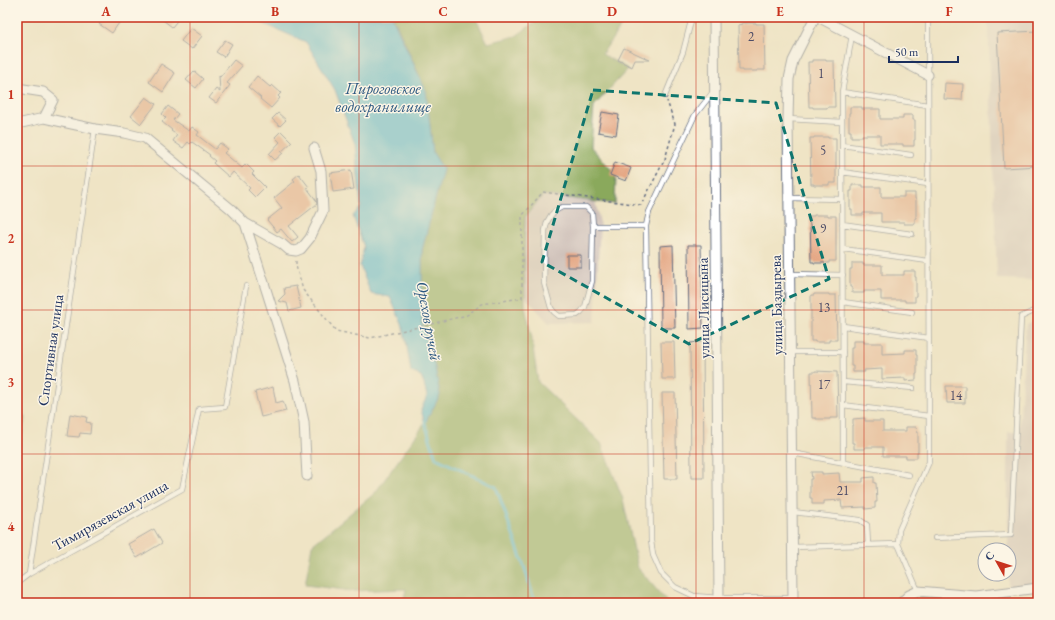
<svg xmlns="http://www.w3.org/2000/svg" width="1055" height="620" viewBox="0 0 1055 620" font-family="'EB Garamond',serif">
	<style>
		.industrial { fill: #cfc1ba }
		.green { fill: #aec367; stroke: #647962 }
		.forest { fill: #8aa95c; stroke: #526c5d }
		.water { fill: #55b9d4; stroke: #387499 }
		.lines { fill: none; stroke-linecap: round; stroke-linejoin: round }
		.stream { stroke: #55b9d4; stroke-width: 3 }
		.building { fill: #e4a582 }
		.lane-casing { stroke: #656e82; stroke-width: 6 }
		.street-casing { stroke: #656e82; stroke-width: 11 }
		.path { stroke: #656e82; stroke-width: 1.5; stroke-dasharray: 3 3; stroke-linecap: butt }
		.lane { stroke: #fff; stroke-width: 4.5 }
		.street { stroke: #fff; stroke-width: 9 }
		.marked { fill: none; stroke: #0f766e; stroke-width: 3; stroke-dasharray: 8 5; stroke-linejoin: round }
		.grid { fill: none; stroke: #c8321e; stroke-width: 1; stroke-opacity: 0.55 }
		.labels { text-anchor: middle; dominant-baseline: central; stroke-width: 3; stroke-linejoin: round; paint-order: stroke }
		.number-label { font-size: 13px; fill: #4d4c67 }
		.street-label { font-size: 15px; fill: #1b2f5e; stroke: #fcf5e5 }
		.water-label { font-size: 16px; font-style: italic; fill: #2c5881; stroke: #fcf5e5 }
		.neatline { fill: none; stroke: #c8321e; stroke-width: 1.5 }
		.grid-label { font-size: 13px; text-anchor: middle; font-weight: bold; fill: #c8321e }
	</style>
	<rect width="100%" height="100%" fill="#fcf5e5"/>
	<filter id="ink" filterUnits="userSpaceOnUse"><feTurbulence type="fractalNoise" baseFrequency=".025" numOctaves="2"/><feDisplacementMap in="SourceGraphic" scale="8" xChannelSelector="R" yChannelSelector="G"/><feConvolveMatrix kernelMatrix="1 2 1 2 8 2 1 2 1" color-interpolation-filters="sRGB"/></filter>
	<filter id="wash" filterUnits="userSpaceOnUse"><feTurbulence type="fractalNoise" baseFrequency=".012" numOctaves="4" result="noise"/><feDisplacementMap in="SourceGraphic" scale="16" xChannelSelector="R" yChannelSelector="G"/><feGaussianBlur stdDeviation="0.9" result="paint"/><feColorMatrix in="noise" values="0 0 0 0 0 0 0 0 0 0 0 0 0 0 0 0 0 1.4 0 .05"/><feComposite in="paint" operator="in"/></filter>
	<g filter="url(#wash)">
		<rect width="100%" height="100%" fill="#efe4c5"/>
		<path class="industrial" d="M988,17H1038V280L997,279Z
			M543,195L595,201L600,223L595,322L549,323L525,297L524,252L525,217Z
			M1038,319V585L1008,589V574H1009V550H1008V432H1019L1026,324Z"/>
		<path class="green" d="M17,414L24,416L25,418L17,462Z"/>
		<path class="forest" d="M393,17H475L488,43L516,36L542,17H627L602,54L628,69L594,106L591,147L616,175L615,204L543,195L525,217L524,252L525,307L531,334L538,382L601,443L623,499L638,568L668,603H403L406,589L352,591L305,585L312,545L375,493L425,423L440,395L435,368L422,323V250L443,169L433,153L426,91L402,36Z"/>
		<path class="water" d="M248,17H392L426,91L433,153L443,169L422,250V323L435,368L440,395L425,423L421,410L427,396L424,384L421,376L411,372L406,341L402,324L390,297L371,294L360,266L364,247L353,216L361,207L355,144L335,90L306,42Z"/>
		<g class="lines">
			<path class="stream" d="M425,420V423L436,458L496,487L525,569L535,603"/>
		</g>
		<g id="blocks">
			<path class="building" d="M104,17H123L112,33L99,24Z
				M159,17H180L172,27Z
				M742,23H756V24H764L765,70H757V71H743V70H739L738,25L742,24Z
				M191,28L202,36L192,49L181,41Z
				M1038,31V166L1004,168L997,33Z
				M225,40L232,44L224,57L216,52Z
				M624,48L650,60H635L632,67L618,60Z
				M234,60L242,66L227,83L230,85L216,103L209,98L216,89L220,92L219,76L220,77Z
				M812,60H826V61H834L835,107H827V108H813V107H809L808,62H812Z
				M161,64L175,73L163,92L149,82Z
				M194,71L203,79L196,88L186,80Z
				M257,76L270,87L272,85L281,93L278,96L280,98L271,108L260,99L261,98L248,87Z
				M945,83L963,84L962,100L944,99Z
				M146,97L156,104L141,124L131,116Z
				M168,106L178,114L173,120L189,131L192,127L199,132L197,135L215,149L220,143L228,149L224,153L242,168L246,164L254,172L252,174L265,187L255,197L248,190L250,188L233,172L229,177L213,163L215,161L209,156L210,155L192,142L190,144L188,142L183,148L173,141L177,135L171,131L172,130L162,122L166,118L162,114Z
				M850,107H862V109H880V119H903V115H913V120H915V140H914V146H903V144H880V135H862V137H851V131H849V113H850Z
				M602,112L619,115L616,135L598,132Z
				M278,113L286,120L280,126L272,119Z
				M281,131L292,142L281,152L283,153L275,160L269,154L280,142L275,137Z
				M814,137H828V138H836V183H829V185H814V184H811L810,138H814Z
				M615,162L631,168L626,181L610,175Z
				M351,170L354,189L333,192L330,173Z
				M299,174L309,187L307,188L316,200L317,204L289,226L298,237L292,242L281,229L277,232L267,220L282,208L274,198L295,181L293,179Z
				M852,185H863V187H881V197H904V193H915V199H916V218H915V224H904V222H881V213H863V215H852V209H850V191H852Z
				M814,215H828V216H836V261H829V263H814V262H811L810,216H814Z
				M673,245L675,328H661L660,246Z
				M688,245H701L703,328L689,329Z
				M567,255H581V267H567Z
				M852,263H863V265H882V275H904V271H915V277H916V296H915V302H905V300H881V291H864V293H852V287H850V269H852Z
				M296,286L301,308L289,311L287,303L278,301L285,294L284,288Z
				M814,294H829V295H836L837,340H829V342H815V341H811V295H814Z
				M853,341H864V343H882V354L905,353V350H916V355H917V374H916V380L905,381V378L882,379V369L864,370L865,372H853V366H851V348H853Z
				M661,342H674L675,379H662Z
				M703,342L704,478H691L690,343Z
				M815,371L837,372L838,418H830V419H816V418H812L811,372H815Z
				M946,386H965V403H947Z
				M273,387L276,403L283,401L286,411L261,417L255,392Z
				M662,393H675L677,479H664Z
				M70,414L87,417L86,422L91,423L90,434L80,433L79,437L67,436Z
				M865,418V421H883V431H906V427H916L917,432H918V452H917V458H906V456H883V447H865V449H854V443H852V425H853V419Z
				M811,472H822V474L839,473L840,482H863V478L874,477V483H876L877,502H875V508L865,509V507L842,508L841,500L824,501V504H812V498H810V479H812Z
				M154,529L162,543L137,558L128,544Z"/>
		</g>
	</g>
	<g filter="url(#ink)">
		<use href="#blocks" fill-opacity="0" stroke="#656e82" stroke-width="1"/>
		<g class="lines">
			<g class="lane-casing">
				<path id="lane" d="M713,92L695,115L649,212L646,226L651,541L653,555L661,573L675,587L694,596L719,598H793V603
					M842,92L928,105
					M665,96L683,52L691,21L694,17
					M788,119L842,122
					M842,145L911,155
					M842,172L928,184
					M789,198L842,199
					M562,207H586L592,213L593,226L592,281L585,307L581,312L577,315L559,316L554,312L551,308L544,283L545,231L547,222L551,215L555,211Z
					M842,224L912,234
					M593,226H646
					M843,249L928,261
					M790,274L843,275
					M843,302L912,312
					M843,326L929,338
					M791,352H843
					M843,382L913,388
					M843,405L929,416
					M792,453L909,475
					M843,462L842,92L852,35
					M793,512L860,520L867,525L868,545
					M935,538L1011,535L1021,317L1038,309
					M793,547L898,544
					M29,574L95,129
					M17,583L29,574L182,489L199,409L225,407L246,286
					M918,591L898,544L899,530L929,462L928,17
					M977,597L984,603"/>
			</g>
			<g class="street-casing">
				<path id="street" d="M714,17L719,598
					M818,17L928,75
					M17,88L43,92L53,100L44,118
					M17,124L44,118L95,129L124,133L145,138L231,209L245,223L295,381L304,422L307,476
					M245,223L282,244L289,250L296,251L301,249L310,238L323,211L321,171L314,148
					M793,598L788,119L789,79L793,61L815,17
					M901,603L909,595L918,591L976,596L1038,588"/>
			</g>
			<path class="path" d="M296,261V266L303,290L336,331L370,338L427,325L467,315L482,304L522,298V216L543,192L641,205L665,159L675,124L667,101"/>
			<use href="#lane" class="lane"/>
			<use href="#street" class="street"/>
		</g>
	</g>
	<path d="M0 0H1055V620H0ZM593,90L776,103L829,279L689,344L542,262Z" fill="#efe4c5" fill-opacity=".55" fill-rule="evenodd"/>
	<path class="marked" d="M593,90L776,103L829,279L689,344L542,262Z"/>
	<path class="grid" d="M190,17V603M359,17V603M528,17V603M696,17V603M864,17V603M17,166H1038M17,310H1038M17,454H1038"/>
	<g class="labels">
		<g class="number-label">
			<text x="751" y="36">2</text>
			<text x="821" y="73">1</text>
			<text x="823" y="150">5</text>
			<text x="823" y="228">9</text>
			<text x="824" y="307">13</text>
			<text x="824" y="384">17</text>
			<text x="956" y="395">14</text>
			<text x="843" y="490">21</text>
		</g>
		<g class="street-label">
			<text transform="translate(776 305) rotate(-91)">улица Баздырева</text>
			<text transform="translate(703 308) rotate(-91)">улица Лисицына</text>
			<text transform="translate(50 350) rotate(-82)">Спортивная улица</text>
			<text transform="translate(110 515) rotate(-29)">Тимирязевская улица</text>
		</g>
		<g class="water-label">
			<text x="383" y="88">Пироговское<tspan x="383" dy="18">водохранилище</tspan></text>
			<text transform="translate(429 321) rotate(80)">Орехов ручей</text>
		</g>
	</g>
	<rect width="1055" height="620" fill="none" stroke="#fcf5e5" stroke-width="44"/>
	<g transform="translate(997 562) rotate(309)"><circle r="19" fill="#fcf5e5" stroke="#a2a6af"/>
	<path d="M0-3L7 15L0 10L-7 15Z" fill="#c8321e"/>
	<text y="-6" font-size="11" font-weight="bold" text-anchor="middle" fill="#1b2f5e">С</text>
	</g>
	<path d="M889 56v6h69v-6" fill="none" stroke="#1b2f5e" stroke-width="2"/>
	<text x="895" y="56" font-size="12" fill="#1b2f5e" stroke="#fcf5e5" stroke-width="3" paint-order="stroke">50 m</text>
	<rect x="22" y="22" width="1011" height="576" class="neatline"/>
	<g class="grid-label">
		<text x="106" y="16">A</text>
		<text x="275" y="16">B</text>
		<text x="443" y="16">C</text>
		<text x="612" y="16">D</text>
		<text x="780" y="16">E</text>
		<text x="949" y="16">F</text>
		<text x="11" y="99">1</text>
		<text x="11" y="243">2</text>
		<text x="11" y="387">3</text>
		<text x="11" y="531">4</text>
	</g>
</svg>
